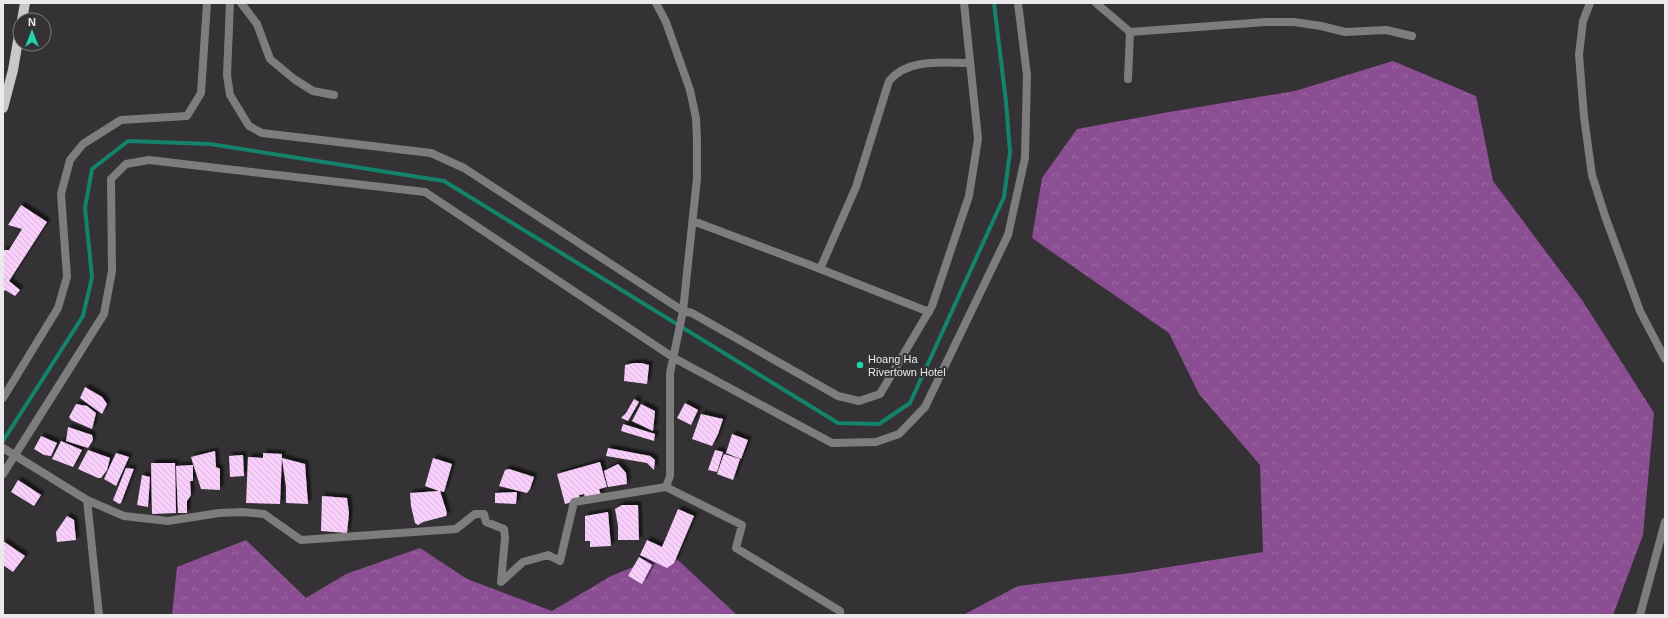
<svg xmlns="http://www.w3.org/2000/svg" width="1668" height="618" viewBox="0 0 1668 618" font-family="Helvetica,sans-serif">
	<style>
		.forest { fill: url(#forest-crowns) }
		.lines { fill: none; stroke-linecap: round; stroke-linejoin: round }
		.stream { stroke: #14836b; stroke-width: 4 }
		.building { fill: url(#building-back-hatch); filter: url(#shadow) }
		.street { stroke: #7e7d7e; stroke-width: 8 }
		.primary { stroke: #cac7ca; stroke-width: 10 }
		.poi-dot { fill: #23d5af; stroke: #343234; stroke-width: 1.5 }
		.labels { text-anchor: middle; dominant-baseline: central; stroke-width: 4; stroke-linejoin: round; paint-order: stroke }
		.poi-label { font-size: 11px; fill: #ebe9eb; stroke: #343234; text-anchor: start }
	</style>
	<defs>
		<pattern id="forest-crowns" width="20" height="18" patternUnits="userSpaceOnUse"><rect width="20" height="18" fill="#8c4e93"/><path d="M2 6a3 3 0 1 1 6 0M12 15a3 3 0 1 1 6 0" fill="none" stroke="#9c68a2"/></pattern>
		<pattern id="building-back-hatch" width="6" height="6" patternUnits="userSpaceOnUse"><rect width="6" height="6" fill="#f9cffc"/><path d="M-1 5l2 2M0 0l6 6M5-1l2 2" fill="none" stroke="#d5b4d8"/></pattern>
		<filter id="shadow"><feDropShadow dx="3.5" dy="-3.5" stdDeviation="1" flood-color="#0009"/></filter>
	</defs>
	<rect width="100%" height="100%" fill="#343234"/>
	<path class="forest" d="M1393,61L1476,96L1493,181L1582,300L1654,413L1643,535L1613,615H963L1018,586L1131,573L1263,552L1260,465L1199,394L1169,333L1032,238L1042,178L1077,129L1169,112L1295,91Z
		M246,540L306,598L346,574L420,548L467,579L552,611L611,576L633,567L665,548L737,615H172L177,567Z"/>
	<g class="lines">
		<path class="stream" d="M3,441L83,316L92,277L85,208L92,169L128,141L210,144L444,181L838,423L879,424L910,403L1004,197L1010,152L1006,102L994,3"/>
	</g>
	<path class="building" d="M21,205L47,222L9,281L20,290L15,296L5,290L3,293V278L6,280L3,277V250H9L22,229L8,225Z
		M634,363H641L649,365L647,384L624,381L625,365Z
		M85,387L102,397L107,404L102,414L80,398Z
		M634,399L639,402L628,421L626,420L621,418L626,413Z
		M685,403L698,410L691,425L677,418Z
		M76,404L87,406L96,413L92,429L71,420L69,417Z
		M641,404L655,411L653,431L632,421Z
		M701,414L723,419L718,434L712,446L692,439Z
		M623,424L655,434L654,441L621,431Z
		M68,427L92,435L93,440L88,448L66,441Z
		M732,434L748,440L741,459L726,453Z
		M41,436L57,443L51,456L44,455L34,449Z
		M61,441L82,450L73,467L52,459Z
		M608,448L650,456L655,460L654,470L647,463L606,456Z
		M88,450L110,458L107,470L101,478H98L78,469Z
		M715,450L723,452L717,472L708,470Z
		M215,451L216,467L220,469V490L201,489L191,457Z
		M116,453L129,457L116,486L104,479Z
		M263,453L282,454L280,504L246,503L248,457L263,458Z
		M724,454L740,459L733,480L717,474Z
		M243,455L244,476L230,477L229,456Z
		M282,458L305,464L308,504L286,503V487Z
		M433,458L452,464L444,492L440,491L447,513L446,516L423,522L418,525L415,523L411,506L410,493L439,491L425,486Z
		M600,462L607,487L599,489L601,495L586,500L584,494L579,495L580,500L565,504L557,474Z
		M151,463H175L176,513L152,514Z
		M618,464L626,473L627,484L608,487L604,471Z
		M193,465V481H190L191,495L187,501V513H178L176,466Z
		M126,468L134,469L133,471L121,503L119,504L113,500Z
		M509,469L534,477L530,489L527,493L499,486L505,470Z
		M142,475L150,477L148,507L137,505Z
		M18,480L41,495L34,506L11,492Z
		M517,492L516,504L495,503V493Z
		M322,496L347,498L349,513L347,533L321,531Z
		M622,505H638L639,540H618V526L615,509Z
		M678,509L694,516L674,563L667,568L640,555L647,540L662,547Z
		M608,512L611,546L590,547V541H585V516Z
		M67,516L74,520L76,540L57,542L56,532Z
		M3,541L25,556L13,572L3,565Z
		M639,557L652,565L642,584L628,576Z"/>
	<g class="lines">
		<path class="street" d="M230,3L227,75L230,95L249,126L262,133L431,153L464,168L683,311L692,313L838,396L859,401L880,394L932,306L969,196L978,139L964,3
			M241,3L257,24L270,59L294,79L313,91L334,95
			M1096,3L1130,32L1266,22H1294L1321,26L1345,32L1386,30L1412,36
			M1590,3L1583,21L1579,55L1584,117L1592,175L1605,216L1640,311L1665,359
			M1128,79L1130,32
			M693,221L810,265L929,312
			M820,269L856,187L889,81C908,58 942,63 969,63
			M3,398L58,308L67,277L61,194L70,160L83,144L121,120L187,116L201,93L207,3
			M3,448L87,500L124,516L168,521L219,513L243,512L264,514L301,540L456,529L475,514H484L486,522L504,529L505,538L501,582L523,562L548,555L560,561L574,502L666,487L670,476V373L683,311L697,178V141L696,118L690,90L666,22L656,3
			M3,474L104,314L112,271L111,179L126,164L149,160L425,192L674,358L832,443L876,442L899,434L925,407L1008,235L1025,158L1027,75L1018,3
			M666,487L742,525L736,548L840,611V615
			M87,500L99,615
			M1640,615L1665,522"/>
		<path class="primary" d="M22,20L25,3
			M3,108L13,70L20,29"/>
	</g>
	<circle class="poi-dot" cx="860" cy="365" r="4"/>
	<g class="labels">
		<g class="poi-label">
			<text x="868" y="359">Hoang Ha<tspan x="868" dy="13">Rivertown Hotel</tspan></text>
		</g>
	</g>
	<rect width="1668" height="618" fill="none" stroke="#ebe9eb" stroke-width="8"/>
	<g transform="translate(32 32)"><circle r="19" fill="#343234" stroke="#7d7b7d"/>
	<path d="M0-3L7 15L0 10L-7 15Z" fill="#23d5af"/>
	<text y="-6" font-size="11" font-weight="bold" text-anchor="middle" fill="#ebe9eb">N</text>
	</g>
</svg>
